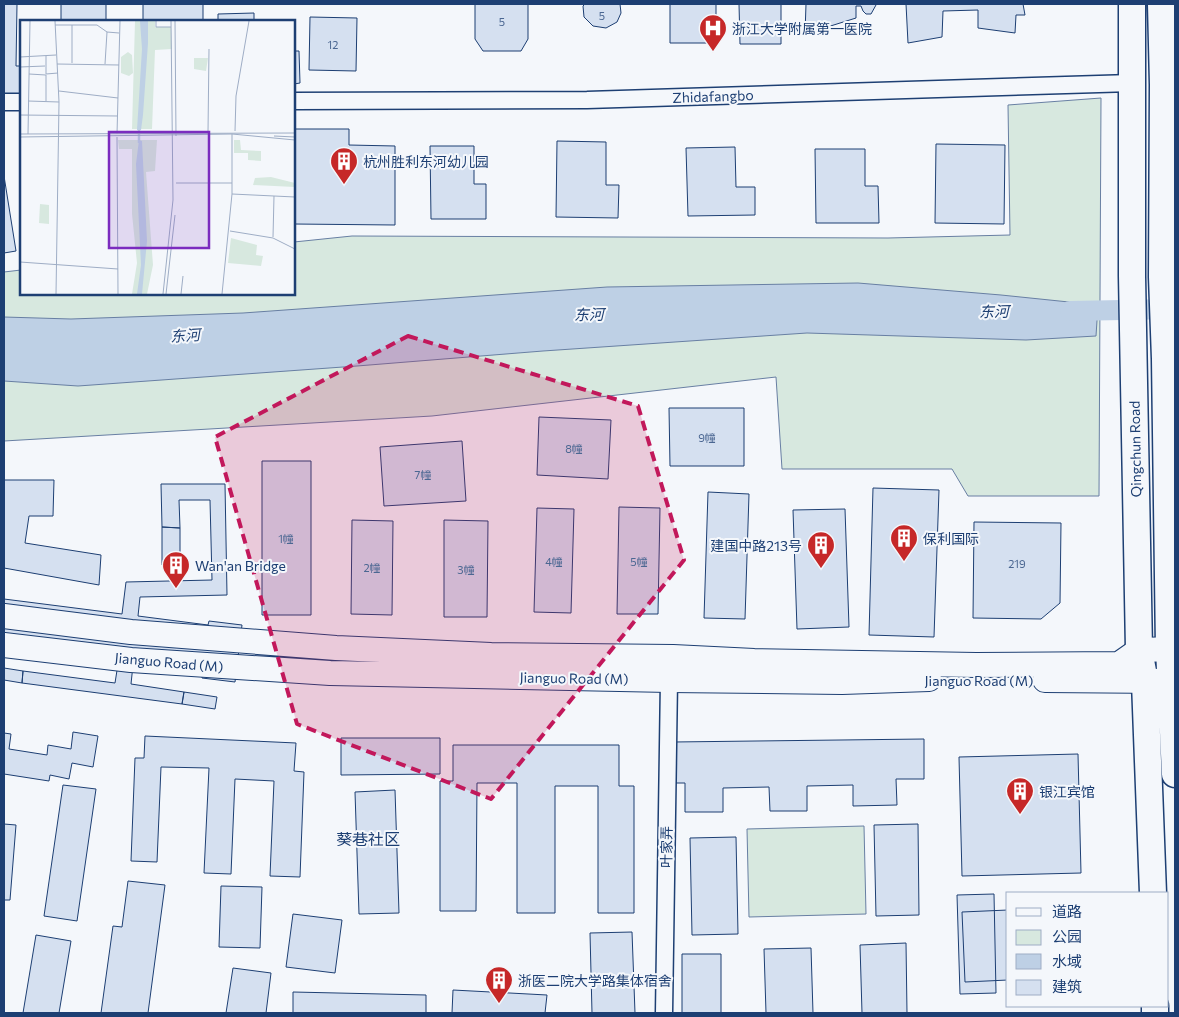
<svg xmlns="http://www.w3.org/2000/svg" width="1179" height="1017" viewBox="0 0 1179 1017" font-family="Commissioner,'Noto Sans SC',sans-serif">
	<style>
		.green { fill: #d7e8df; stroke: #687fa3 }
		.water { fill: #bed0e5; stroke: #687fa3 }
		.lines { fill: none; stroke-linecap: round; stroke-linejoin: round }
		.canal { stroke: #bed0e5; stroke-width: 20 }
		.building { fill: #d5e0f0; stroke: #1d3f73 }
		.street-casing { stroke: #1d3f73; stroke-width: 19 }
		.secondary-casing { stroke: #1d3f73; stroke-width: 26 }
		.primary-casing { stroke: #1d3f73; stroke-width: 29 }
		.street { stroke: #f4f7fb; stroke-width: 16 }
		.secondary { stroke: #f4f7fb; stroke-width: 24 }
		.primary { stroke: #f4f7fb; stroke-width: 26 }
		.marked { fill: #c2185b; fill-opacity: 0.2; stroke: #c2185b; stroke-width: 4; stroke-dasharray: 10 6; stroke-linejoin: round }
		.labels { text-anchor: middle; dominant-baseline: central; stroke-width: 4; stroke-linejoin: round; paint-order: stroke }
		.number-label { font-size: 11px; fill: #4b6792 }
		.poi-label { font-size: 14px; fill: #1d3f73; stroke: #f4f7fb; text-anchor: start }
		.street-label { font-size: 14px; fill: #1d3f73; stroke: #f4f7fb }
		.water-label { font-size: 15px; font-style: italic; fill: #1d3f73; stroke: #f4f7fb }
		.quarter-label { font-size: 16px; fill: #1d3f73; stroke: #f4f7fb }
		.inset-river { fill: none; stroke: #bed0e5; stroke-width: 2.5 }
		.inset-road { fill: none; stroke: #9eadc5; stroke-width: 1 }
		.view { fill: #7b2cbf; fill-opacity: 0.15; stroke: #7b2cbf; stroke-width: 2.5 }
		.inset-edge { fill: none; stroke: #1d3f73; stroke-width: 2.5 }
	</style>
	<rect width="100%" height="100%" fill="#f4f7fb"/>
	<path class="green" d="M1101,98L1099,496H968L952,469H782L776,377L432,416L4,441V272L21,270V294H294V242L352,236L888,238L1010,235L1008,105Z
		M864,826L866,914L749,917L747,829Z"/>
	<path class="water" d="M858,283L1001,295L1098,305L1096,336L1026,340L807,333L543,351L357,366L78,386L4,381V317L71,319L243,313L607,287Z"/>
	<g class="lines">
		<path class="canal" d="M1070,311L1175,309"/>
	</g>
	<path class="building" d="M4,4H17L16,66H21V94H4Z
		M61,4H106V21H61Z
		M143,4H203V21H143Z
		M475,4H528V39L521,51H483L475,39Z
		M585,4H620L621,13L617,22L606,28L593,26L584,17L583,6Z
		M670,4H716V43H670Z
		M739,4H781V44H740Z
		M806,4H876V5L871,14H866L863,11L861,6H856V18L805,34Z
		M906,4H1023L1025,15H1016L1015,33L978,28V10L943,11L942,37L908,43Z
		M254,13V21H218V14Z
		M310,17L357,18L356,71L309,70Z
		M294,51H299L300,83L294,84Z
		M294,129H349V145L395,146V225L294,224Z
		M557,141L606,142V185H619L618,218L556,217Z
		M936,144L1005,145L1004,224L935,223Z
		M430,146H474V184H486V219H431Z
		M735,147L736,187H755V215L688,216L686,148Z
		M815,149H865V186H878L879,223H816Z
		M4,176L16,251L4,253Z
		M669,408H744V466H670Z
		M539,417L611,420L608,479L537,475Z
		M462,441L466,501L384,506L380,447Z
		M262,461H311V615H262Z
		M4,480H54L53,516H29L25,543L101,555L99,585L4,568Z
		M161,484H225L227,595L140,597L138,616L208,625L209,621L242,625L235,682L202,678V675L133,665L131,684L184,692L182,704L22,683L23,671L115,683L118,664L4,650V599L122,614L126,582L212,580L210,500H179L180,528L162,527Z
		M873,488L939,490L934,637L869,635Z
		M708,492L749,494L745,619L704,618Z
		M619,507L660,508L658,614H617Z
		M537,508L574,509L571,613L534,612Z
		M845,509L849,627L797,629L793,510Z
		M352,520L393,521L392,615L351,614Z
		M444,520L488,521L487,617H444Z
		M974,522L1061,523L1060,603L1041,619L973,618Z
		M162,527L180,528V565H162Z
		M4,668L23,671L22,683L4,680Z
		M184,692L217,697L215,709L182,704Z
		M73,732L98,736L93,767L72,763L69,779L50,775L49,781L4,774V733L11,734L9,749L47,755L48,745L71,749Z
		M145,736L296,743L294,771L304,772L300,877L270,876L274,781L235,779L231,874L204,873L209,768L161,767L157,862L131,861L135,758H144Z
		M341,738H440V774L341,775Z
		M924,739V779H896L897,805L853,806V785L807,786V811H770L769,787L723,788V812H685V783H674L673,742Z
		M453,745H619V786H634V913H598V786H555V913H517V783H477L476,911H440V781H453Z
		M1078,754L1081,873L962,876L959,757Z
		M63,785L96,789L77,921L44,916Z
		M395,790L399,913L359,914L355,792Z
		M4,824L16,825L10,900H4Z
		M918,824L919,915L876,916L874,825Z
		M736,837L738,934L692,935L690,838Z
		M128,881L165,885L148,1013H101L113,926L122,927Z
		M221,886L262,887L260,948L219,947Z
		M994,894L996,993L960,994L957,895Z
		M1008,910V980L965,982L962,912Z
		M293,914L342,920L335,973L286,967Z
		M632,932L635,1013H592L590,933Z
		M36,935L71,941L59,1013H23Z
		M906,943L907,1013H862L860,945Z
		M811,948L813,1013H766L764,949Z
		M682,954H721V1013H682Z
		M233,968L271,973L266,1013H226Z
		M453,990L547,995L545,1013H452Z
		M293,992L426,995V1013H293Z"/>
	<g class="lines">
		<g class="street-casing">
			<path id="street" d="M294,101L587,100L1132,83
				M4,102H21
				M664,1013L669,680"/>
		</g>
		<g class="secondary-casing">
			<path id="secondary" d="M4,616L131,632L336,648L491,655L673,657L754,661L976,665L1119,664L1139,650L1175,649
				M4,645L131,660L330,673L669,680L842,682L929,679
				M1045,680L1164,681"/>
		</g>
		<g class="primary-casing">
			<path id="primary" d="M1132,4V276L1139,650L1145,682L1153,893
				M1161,4L1163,85L1162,277L1165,359L1169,649L1175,774
				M1155,1006V1013"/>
		</g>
		<use href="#street" class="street"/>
		<use href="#secondary" class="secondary"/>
		<use href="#primary" class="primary"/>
	</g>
	<path class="marked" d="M408,336L638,406L684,560L491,799L297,724L215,437Z"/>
	<defs>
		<g id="hospital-pin" transform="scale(1.4375)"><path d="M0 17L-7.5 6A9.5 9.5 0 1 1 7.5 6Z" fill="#c62828" stroke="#f4f7fb"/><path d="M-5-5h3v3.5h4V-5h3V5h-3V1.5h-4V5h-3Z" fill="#fff"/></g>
		<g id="building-pin" transform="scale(1.4375)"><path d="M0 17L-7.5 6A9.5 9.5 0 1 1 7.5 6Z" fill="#c62828" stroke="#f4f7fb"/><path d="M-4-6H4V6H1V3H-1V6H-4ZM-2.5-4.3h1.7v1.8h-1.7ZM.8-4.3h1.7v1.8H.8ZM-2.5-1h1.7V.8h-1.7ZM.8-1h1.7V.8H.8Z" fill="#fff"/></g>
	</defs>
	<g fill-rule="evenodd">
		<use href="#hospital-pin" x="713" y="28"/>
		<use href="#building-pin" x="344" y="161"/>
		<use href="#building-pin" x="904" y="538"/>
		<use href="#building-pin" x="821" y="545"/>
		<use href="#building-pin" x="176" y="565"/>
		<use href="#building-pin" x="1020" y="791"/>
		<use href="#building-pin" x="499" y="980"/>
	</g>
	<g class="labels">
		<g class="number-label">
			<text x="602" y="15">5</text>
			<text x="502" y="21">5</text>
			<text x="333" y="44">12</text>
			<text x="707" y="437">9幢</text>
			<text x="574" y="448">8幢</text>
			<text x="423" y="474">7幢</text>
			<text x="286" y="538">1幢</text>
			<text x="554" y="561">4幢</text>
			<text x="639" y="561">5幢</text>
			<text x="1017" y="563">219</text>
			<text x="372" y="567">2幢</text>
			<text x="466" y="569">3幢</text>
		</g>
		<g class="poi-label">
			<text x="732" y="28">浙江大学附属第一医院</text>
			<text x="363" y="161">杭州胜利东河幼儿园</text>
			<text x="923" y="538">保利国际</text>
			<text x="802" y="545" text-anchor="end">建国中路213号</text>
			<text x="195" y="565">Wan'an Bridge</text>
			<text x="1039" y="791">银江宾馆</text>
			<text x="518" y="980">浙医二院大学路集体宿舍</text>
		</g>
		<g class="street-label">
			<text transform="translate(713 96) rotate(-2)">Zhidafangbo</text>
			<text transform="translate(1135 449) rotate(-91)">Qingchun Road</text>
			<text transform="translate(169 662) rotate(5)">Jianguo Road (M)</text>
			<text transform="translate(574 678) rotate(1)">Jianguo Road (M)</text>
			<text x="979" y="680">Jianguo Road (M)</text>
			<text transform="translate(666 847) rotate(-89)">叶家弄</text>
		</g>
		<g class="water-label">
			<text transform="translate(994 311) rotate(-1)">东河</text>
			<text transform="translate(589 314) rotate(-1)">东河</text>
			<text transform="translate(185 335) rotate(-4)">东河</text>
		</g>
		<g class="quarter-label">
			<text x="368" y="838">葵巷社区</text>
		</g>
	</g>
	<g transform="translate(20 20)">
		<rect width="275" height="275" fill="#f4f7fb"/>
		<path d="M115,1H135V7H151L152,29L135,30L132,109H112ZM108,32L112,35L113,53L109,56L101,53V37ZM174,38H188L186,51L174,49ZM98,120H137L135,151L126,152L133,245L127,274H112L117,243L112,194V129H99ZM214,120H220L221,130L241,131V141L228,140V133H214ZM251,157L275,163V167L233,165L235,158ZM20,184L29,185V204L19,203ZM211,218L237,225L236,235L243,236L241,246L208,243Z" fill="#d7e8df"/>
		<path d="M120,1H128V23L123,95L121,110H117L122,29ZM119,120L122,121L127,221L122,274H117L121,245L116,144Z" fill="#bed0e5"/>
		<path class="inset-river" d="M119,123V106"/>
		<path class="inset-road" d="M35,1L39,82L36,274M136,1V7H151M155,1L156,116M35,5H77L87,12L99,13M52,5V43M26,36V54L38,53M0,37L36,35M37,44L99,45M85,44L87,12M0,47L25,46M9,54L26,55V81M39,71L98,78M8,81L39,82M0,95L98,96M215,111L216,76L229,1M188,112L189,29M0,114L275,113M8,114L10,1M97,114L100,1M254,116L275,117M0,117L212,114L275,120M97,117L98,274M156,163H212M212,174L275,177M210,211L253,218L275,229M253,217L254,176M0,242L98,249M143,274L153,180L151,1M146,274L155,195M161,274L163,256M202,274L212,174V114"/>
		<path class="view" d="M89,112H189V228H89Z"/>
		<rect width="275" height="275" class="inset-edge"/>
	</g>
	<rect width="1179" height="1017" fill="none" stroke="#1d3f73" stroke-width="10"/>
	<rect x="1006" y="892" width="162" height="115" fill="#f4f7fb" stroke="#9eadc5"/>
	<rect x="1016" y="908" width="25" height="8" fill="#f4f7fb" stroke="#9eadc5"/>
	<text x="1052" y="917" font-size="15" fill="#1d3f73">道路</text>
	<rect x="1016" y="930" width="25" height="15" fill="#d7e8df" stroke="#9eadc5"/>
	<text x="1052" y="942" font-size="15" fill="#1d3f73">公园</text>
	<rect x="1016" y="954" width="25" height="15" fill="#bed0e5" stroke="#9eadc5"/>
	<text x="1052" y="967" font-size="15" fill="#1d3f73">水域</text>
	<rect x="1016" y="980" width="25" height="15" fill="#d5e0f0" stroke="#9eadc5"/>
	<text x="1052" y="992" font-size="15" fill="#1d3f73">建筑</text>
</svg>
